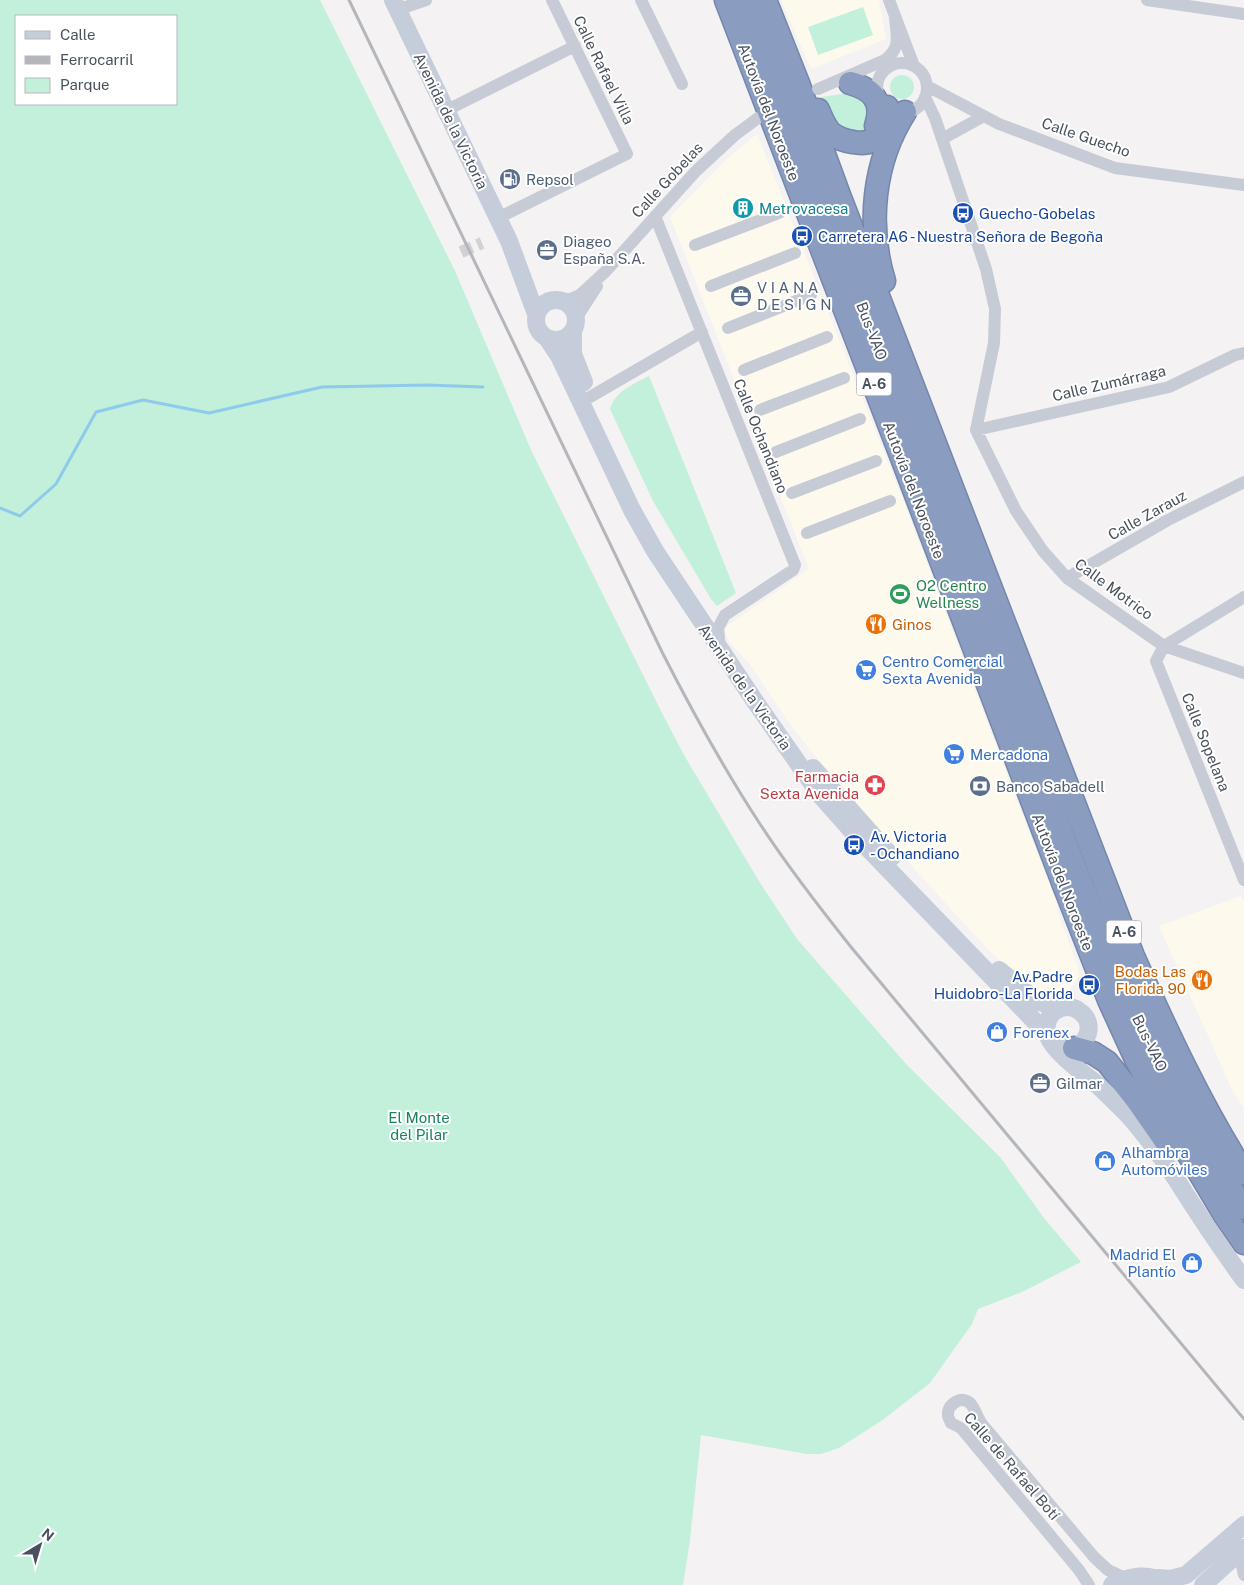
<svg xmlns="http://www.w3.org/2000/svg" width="1244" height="1585" viewBox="0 0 1244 1585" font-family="'Public Sans',sans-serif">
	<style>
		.commercial { fill: #fdfaed }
		.green { fill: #c2f0db; fill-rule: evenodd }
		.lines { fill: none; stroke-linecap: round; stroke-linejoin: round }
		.stream { stroke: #8fcaed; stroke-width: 3 }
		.street-tunnel { stroke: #d2d2d5; stroke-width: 12; stroke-dasharray: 12 6; stroke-linecap: butt }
		.highway-casing { stroke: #7587ab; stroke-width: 25 }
		.street { stroke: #c6cbd6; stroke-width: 12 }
		.secondary { stroke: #c5ccda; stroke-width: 18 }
		.highway { stroke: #8a9cc0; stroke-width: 22 }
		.rail { stroke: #b4b6bc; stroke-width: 3 }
		.labels { text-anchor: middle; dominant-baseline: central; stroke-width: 4; stroke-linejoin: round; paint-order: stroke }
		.shield { fill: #fff; stroke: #80858f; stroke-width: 1 }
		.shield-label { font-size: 14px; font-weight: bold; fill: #49515f }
		.street-label { font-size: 15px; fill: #49515f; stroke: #fff }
		.service-label { font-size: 15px; fill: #4e5e75; stroke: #fff; text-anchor: start }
		.culture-label { font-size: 15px; fill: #0d838f; stroke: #fff; text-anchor: start }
		.transit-label { font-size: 15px; fill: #164399; stroke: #fff; text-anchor: start }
		.leisure-label { font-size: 15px; fill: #27864d; stroke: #fff; text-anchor: start }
		.food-label { font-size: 15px; fill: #c56008; stroke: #fff; text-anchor: start }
		.shop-label { font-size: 15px; fill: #366cbe; stroke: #fff; text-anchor: start }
		.health-label { font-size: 15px; fill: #be3a42; stroke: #fff; text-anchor: end }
		.park-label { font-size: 15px; fill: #18835e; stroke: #fff }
	</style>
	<rect width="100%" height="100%" fill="#f4f2f2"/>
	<path class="commercial" d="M781,0H879L886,39L811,69Z
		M757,134L905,505L1009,780L1057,904V911L1078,967L1079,977L1070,989L1060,994L1048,996L1040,993L1019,979L989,950L961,920L837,784L790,724L749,663L729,642L725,631L727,626L809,569L670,217L727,159Z
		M1241,896L1244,902V1107L1234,1094L1159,926Z"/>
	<path class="green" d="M0,0H320L455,271L531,450L662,713L684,755L757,878L797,939L907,1065L1000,1157L1044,1218L1081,1262L1022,1292L978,1309L972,1324L930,1383L884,1419L839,1448L821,1454H807L701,1435L690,1540L683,1585H0ZM16,16H176V104H16Z
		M863,7L873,35L818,55L808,27Z
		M890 87a12 12 0 1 1 24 0a12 12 0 1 1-24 0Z
		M849,93L867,100V127L862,132L848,135L828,117L821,97Z
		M649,376L736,593L717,606L711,599L653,501L610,409C615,391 634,384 649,376Z"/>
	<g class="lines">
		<path class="stream" d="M0,508L20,516L56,484L96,412L143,400L209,413L322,387L427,385L483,387"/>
		<path class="street-tunnel" d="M461,252L482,243"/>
		<g class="highway-casing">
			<path id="highway" d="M726,0L902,458L1064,885L1109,1000L1136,1059L1176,1133L1226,1217L1244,1243
				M745,0C832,225 918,450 1003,676C1072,858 1133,1046 1244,1208
				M765,0L798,83L839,195L1133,956C1166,1030 1200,1104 1244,1173
				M850,83C873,89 884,102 876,126
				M818,110C822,119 825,128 832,134C839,139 845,141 853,142C878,147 886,129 887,107
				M884,281C867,225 873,162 905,112
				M1074,1048L1093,1053L1107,1062L1137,1100L1169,1146"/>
		</g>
		<path class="street" d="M641,0L682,84
			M889,0L914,66
			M1147,0L1244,14
			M397,10L426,0
			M877 88a25 25 0 1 1 50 0a25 25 0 1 1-50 0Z
			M927,86L999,124L1115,168L1244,185
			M818,89L885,60C902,47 896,36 895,16
			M925,97L935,118L986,269L995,309L994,343L976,430
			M447,110L575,46
			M942,139L984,116
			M655,216L795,565L793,570L725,615L718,628L719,638
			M498,218L627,154L552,0
			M695,245L779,213
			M711,286L795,253
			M565,301L580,295L606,271L696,171L735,135L758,118
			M577,317L597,286
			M728,328L811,295
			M744,370L827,337
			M590,397L702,332
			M760,410L844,378
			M976,430L1016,511L1043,551L1067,578L1164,646L1244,673
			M976,430L1169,387L1235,355L1244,353
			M776,452L860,419
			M792,493L876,461
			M807,533L890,501
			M1067,578L1168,520L1244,482
			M1244,597L1164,646L1156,661L1244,880
			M1242,1549L1241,1562L1244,1575
			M1089,1585L1079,1570L961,1428L951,1423C950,1420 948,1418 948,1415C947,1406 958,1397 967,1401C974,1404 977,1418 982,1424L1094,1557L1108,1570L1125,1578"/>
		<path class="secondary" d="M393,0L509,241L536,314
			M536 320a20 20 0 1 1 40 0a20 20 0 1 1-40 0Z
			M573,332V354L584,382
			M547,338L559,356L632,510L655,551L754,700L821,796L860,840L1047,1034
			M813,768L892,857
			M999,970L1035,1000L1059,1009
			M1054,1044C1080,1061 1102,1026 1079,1011C1074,1007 1067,1006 1061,1008C1049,1012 1044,1024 1048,1036C1053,1051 1080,1071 1093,1081C1103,1090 1113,1100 1123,1110C1143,1130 1160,1155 1176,1179C1198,1214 1220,1247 1244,1280
			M1158,1578L1170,1579L1186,1575L1244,1525
			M1112,1585C1131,1575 1148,1573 1168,1583
			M1203,1585L1244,1548"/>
		<use href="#highway" class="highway"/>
		<path class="rail" d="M349,0L662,652C692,711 724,769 760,824C788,867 819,907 851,947L1244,1419"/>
	</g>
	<defs>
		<g id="fuel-disc" transform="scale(1.125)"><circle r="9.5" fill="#5c6f8a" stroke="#fff"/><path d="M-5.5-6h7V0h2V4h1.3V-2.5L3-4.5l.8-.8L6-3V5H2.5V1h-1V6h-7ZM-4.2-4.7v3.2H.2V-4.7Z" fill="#fff"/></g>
		<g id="building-disc" transform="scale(1.125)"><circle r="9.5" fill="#0f9aa8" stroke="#fff"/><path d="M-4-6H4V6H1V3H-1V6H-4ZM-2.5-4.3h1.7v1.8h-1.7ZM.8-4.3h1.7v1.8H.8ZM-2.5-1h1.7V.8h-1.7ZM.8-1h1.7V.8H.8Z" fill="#fff"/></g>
		<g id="bus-disc" transform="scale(1.125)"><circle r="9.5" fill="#1a4fb4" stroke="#fff"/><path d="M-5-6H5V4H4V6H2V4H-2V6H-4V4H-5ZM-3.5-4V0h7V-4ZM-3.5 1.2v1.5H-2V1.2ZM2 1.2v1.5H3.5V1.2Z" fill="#fff"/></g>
		<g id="office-disc" transform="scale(1.125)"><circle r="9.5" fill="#5c6f8a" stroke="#fff"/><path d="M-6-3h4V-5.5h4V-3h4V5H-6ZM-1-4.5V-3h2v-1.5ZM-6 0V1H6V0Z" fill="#fff"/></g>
		<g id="stadium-disc" transform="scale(1.125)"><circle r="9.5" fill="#2e9e5b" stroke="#fff"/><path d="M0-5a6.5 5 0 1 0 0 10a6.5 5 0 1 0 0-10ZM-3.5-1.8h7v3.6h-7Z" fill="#fff"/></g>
		<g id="restaurant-disc" transform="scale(1.125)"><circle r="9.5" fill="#e8710a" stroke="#fff"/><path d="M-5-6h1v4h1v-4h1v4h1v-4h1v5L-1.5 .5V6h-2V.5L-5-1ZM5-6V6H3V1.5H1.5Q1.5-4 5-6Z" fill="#fff"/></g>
		<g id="supermarket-disc" transform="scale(1.125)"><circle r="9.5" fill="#3f7fe0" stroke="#fff"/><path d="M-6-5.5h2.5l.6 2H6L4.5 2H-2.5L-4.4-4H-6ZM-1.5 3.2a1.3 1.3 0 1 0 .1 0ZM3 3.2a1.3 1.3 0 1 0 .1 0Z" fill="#fff"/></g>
		<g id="pharmacy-disc" transform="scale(1.125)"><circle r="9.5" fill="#e0444e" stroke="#fff"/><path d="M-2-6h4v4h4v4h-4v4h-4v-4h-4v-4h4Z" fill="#fff"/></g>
		<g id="bank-disc" transform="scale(1.125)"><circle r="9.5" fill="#5c6f8a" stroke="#fff"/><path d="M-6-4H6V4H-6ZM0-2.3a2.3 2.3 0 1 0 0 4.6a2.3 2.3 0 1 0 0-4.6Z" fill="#fff"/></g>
		<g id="shop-disc" transform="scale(1.125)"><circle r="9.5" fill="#3f7fe0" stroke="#fff"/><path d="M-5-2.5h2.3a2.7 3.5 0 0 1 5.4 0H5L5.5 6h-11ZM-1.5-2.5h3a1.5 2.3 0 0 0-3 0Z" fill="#fff"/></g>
	</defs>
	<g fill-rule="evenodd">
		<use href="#fuel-disc" x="510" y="179"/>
		<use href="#building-disc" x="743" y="208"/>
		<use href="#bus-disc" x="963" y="213"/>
		<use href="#bus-disc" x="802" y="236"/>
		<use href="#office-disc" x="547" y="250"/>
		<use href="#office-disc" x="741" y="296"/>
		<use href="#stadium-disc" x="900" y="594"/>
		<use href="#restaurant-disc" x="876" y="624"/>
		<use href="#supermarket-disc" x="866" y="670"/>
		<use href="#supermarket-disc" x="954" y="754"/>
		<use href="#pharmacy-disc" x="875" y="785"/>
		<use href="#bank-disc" x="980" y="786"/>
		<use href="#bus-disc" x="854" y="845"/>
		<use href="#restaurant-disc" x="1202" y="980"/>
		<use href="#bus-disc" x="1089" y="985"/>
		<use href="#shop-disc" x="997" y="1032"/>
		<use href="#office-disc" x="1040" y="1083"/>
		<use href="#shop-disc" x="1105" y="1161"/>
		<use href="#shop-disc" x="1192" y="1263"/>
	</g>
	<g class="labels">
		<g class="shield">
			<rect x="856.5" y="372.5" width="35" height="23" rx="4"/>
			<rect x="1106.5" y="920.5" width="35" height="23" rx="4"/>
		</g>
		<g class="shield-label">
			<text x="874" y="384">A-6</text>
			<text x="1124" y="932">A-6</text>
		</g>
		<g class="street-label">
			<text transform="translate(604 70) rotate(64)">Calle Rafael Villa</text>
			<text transform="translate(769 112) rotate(69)">Autovía del Noroeste</text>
			<text transform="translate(451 121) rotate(64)">Avenida de la Victoria</text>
			<text transform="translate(1086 137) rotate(19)">Calle Guecho</text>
			<text transform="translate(667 180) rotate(-47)">Calle Gobelas</text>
			<text transform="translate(872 331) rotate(69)">Bus-VAO</text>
			<text transform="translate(1109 383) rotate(-13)">Calle Zumárraga</text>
			<text transform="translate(761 436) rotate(68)">Calle Ochandiano</text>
			<text transform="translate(914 490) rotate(69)">Autovía del Noroeste</text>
			<text transform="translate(1147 515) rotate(-29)">Calle Zarauz</text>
			<text transform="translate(1114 589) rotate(36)">Calle Motrico</text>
			<text transform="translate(745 687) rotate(55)">Avenida de la Victoria</text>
			<text transform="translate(1206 742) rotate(68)">Calle Sopelana</text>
			<text transform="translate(1063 882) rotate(69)">Autovía del Noroeste</text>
			<text transform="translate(1150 1043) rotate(64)">Bus-VAO</text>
			<text transform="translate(1012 1466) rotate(49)">Calle de Rafael Botí</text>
		</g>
		<g class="service-label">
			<text x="526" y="179">Repsol</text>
			<text x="563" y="241">Diageo<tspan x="563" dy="17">España S.A.</tspan></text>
			<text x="757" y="287">V I A N A<tspan x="757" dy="17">D E S I G N</tspan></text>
			<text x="996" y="786">Banco Sabadell</text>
			<text x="1056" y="1083">Gilmar</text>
		</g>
		<g class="culture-label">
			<text x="759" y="208">Metrovacesa</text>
		</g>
		<g class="transit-label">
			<text x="979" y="213">Guecho-Gobelas</text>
			<text x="818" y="236">Carretera A6 - Nuestra Señora de Begoña</text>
			<text x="870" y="836">Av. Victoria<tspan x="870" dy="17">- Ochandiano</tspan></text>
			<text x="1073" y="976" text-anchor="end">Av.Padre<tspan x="1073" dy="17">Huidobro-La Florida</tspan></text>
		</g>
		<g class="leisure-label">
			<text x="916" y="585">O2 Centro<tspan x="916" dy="17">Wellness</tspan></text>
		</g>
		<g class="food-label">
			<text x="892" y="624">Ginos</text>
			<text x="1186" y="971" text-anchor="end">Bodas Las<tspan x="1186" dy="17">Florida 90</tspan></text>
		</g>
		<g class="shop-label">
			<text x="882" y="661">Centro Comercial<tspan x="882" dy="17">Sexta Avenida</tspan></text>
			<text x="970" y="754">Mercadona</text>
			<text x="1013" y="1032">Forenex</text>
			<text x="1121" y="1152">Alhambra<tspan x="1121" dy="17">Automóviles</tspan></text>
			<text x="1176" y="1254" text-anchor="end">Madrid El<tspan x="1176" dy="17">Plantío</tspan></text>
		</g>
		<g class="health-label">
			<text x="859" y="776">Farmacia<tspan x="859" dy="17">Sexta Avenida</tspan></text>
		</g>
		<g class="park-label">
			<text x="419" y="1117">El Monte<tspan x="419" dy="17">del Pilar</tspan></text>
		</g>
	</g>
	<rect x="15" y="15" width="162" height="90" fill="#ffffff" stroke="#b6b9bf"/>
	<rect x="25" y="31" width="25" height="8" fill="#c5ccda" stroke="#b6b9bf"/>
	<text x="60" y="40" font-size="15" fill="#49515f">Calle</text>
	<rect x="25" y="56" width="25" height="8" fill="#b4b6bc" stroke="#b6b9bf"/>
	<text x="60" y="65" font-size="15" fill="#49515f">Ferrocarril</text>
	<rect x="25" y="78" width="25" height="15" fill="#c2f0db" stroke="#b6b9bf"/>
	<text x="60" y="90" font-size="15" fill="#49515f">Parque</text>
	<g transform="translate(40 1545) rotate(38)" stroke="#ffffff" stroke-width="4" paint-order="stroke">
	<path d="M0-4L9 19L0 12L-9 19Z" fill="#49515f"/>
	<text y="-8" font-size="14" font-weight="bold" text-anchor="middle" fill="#49515f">N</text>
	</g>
</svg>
